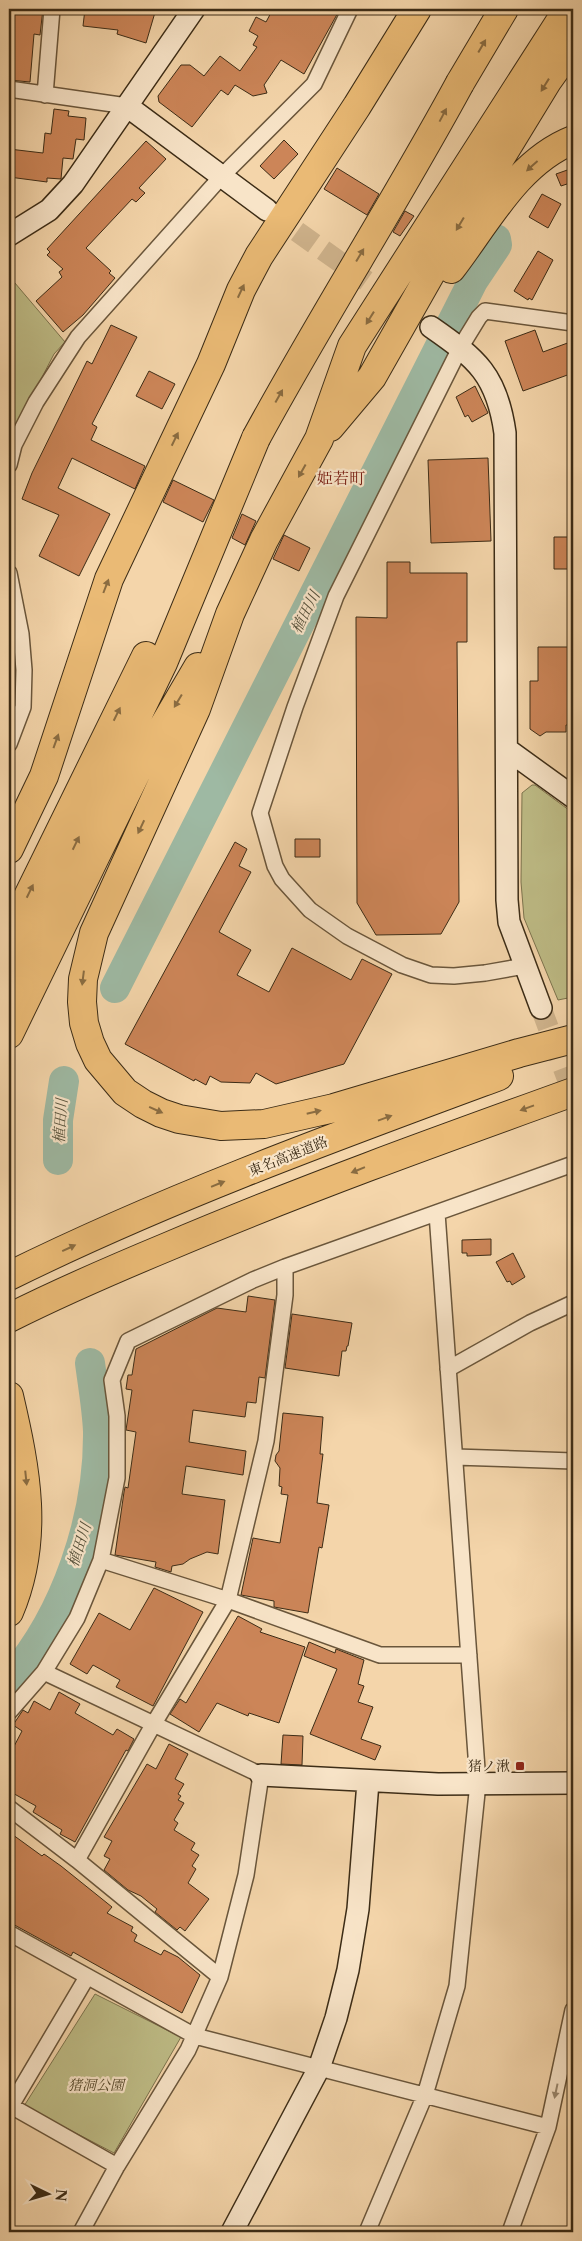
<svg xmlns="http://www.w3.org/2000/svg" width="582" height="2241" viewBox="0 0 582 2241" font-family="'Libre Caslon Text','Noto Serif JP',serif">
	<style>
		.green { fill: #bebc86; stroke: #7d744e }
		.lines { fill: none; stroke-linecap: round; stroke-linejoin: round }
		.river { stroke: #9eb9a3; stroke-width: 30 }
		.building { fill: #cc8558; stroke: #3c2c16 }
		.secondary-tunnel { stroke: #cfb38c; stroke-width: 21; stroke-dasharray: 21 11; stroke-linecap: butt }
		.street-casing { stroke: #6a563b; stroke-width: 18 }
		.secondary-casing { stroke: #3c2c16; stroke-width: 24 }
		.highway-casing { stroke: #3c2c16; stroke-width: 30 }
		.street { stroke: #f8e4c8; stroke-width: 15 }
		.secondary { stroke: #f8e4c8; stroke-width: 21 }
		.highway { stroke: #eaba75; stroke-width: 28 }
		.highway-bridge-casing { stroke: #3c2c16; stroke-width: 30; stroke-linecap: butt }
		.highway-bridge { stroke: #eaba75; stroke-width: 28 }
		.oneway { fill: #8a6c41 }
		.oneway2 { fill: #9a886f }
		.poi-dot { fill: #8f2418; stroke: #f8e4c8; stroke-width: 2 }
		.labels { text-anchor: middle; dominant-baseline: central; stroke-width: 4.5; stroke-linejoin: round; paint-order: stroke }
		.street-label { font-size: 14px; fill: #3c2c16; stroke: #f8e4c8 }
		.poi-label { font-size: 14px; fill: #3c2c16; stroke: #f8e4c8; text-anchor: end }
		.park-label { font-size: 14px; font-style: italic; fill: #56492c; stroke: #f8e4c8 }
		.water-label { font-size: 15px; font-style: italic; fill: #544f39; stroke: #f8e4c8 }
		.quarter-label { font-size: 16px; fill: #7a1f14; stroke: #f8e4c8 }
	</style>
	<rect width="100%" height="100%" fill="#f4d5aa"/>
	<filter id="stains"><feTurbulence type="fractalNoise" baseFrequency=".004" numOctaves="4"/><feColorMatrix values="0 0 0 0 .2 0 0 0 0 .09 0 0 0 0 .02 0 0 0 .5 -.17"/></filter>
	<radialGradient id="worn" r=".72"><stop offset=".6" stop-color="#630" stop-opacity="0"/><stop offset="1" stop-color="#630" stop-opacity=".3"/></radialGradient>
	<path class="green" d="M9,276L65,342L54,354L9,441Z
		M532,785H535L573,813V997L558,1000L524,918L521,882L522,793Z
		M95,1994L181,2037L114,2153L24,2106Z"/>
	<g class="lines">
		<path class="river" d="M115,988L473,281L497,245L496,239
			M58,1160V1120L64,1081
			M9,1680C66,1616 99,1517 98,1431C97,1409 93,1386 90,1363"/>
	</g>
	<path class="building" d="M9,9H43L40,35L34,34L30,82L9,80Z
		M85,9H156L146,43L117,34L118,30L83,26Z
		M273,9H340L304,74L281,60L264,85L267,93L253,96L235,85L228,95L221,90L192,127L159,102L158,96L181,65H190L204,76L220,56L240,71L257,47L253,45L258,36L249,31L256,17L266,22Z
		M54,109L69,111L68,116L86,118L84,140L76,139L73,159L63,158L61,179L47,178V182L9,177V149L43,153L45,133L51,134Z
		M284,140L298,154L274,179L260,166Z
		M146,141L166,159L139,188L145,193L136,202L132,199L86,248L111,271L109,273L115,278L83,315L63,332L36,301L62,277L59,272L63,269L47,255L50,252L47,249Z
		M337,168L379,194L367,215L324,189Z
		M573,168V182L561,186L556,174Z
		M542,194L561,204L548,228L529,217Z
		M405,211L414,216L400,236L393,232Z
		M538,251L553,260L532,300L529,298L528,300L514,291Z
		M111,325L137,337L92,424L97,427L91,440L145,466L135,489L72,458L58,488L110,514L79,576L39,556L59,515L22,499L32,473L87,361L92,364Z
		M535,330L543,352L573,341V373L523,391L505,341Z
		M149,371L175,384L162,409L136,396Z
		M475,386L488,413L472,422L468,415L465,417L456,397Z
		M488,458L491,541L431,543L428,460Z
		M173,480L214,500L203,522L163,502Z
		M242,514L256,521L245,545L232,538Z
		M284,535L310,548L299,571L273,559Z
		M554,537H573V569H554Z
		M387,562H410V573H467V642H457L459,902L441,934L376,935L357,903L356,617L387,618Z
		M538,647H573V725H566V732H546L540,736L530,729V681H538Z
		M295,839H320V857H295Z
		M235,842L247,849L239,866L251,872L219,932L251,950L237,975L269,992L292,948L351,980L362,959L392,974L344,1064L276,1084L256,1073L250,1083L221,1082L210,1076L206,1085L195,1079L194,1081L125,1044Z
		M491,1239V1255L467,1256V1253H462V1240Z
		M513,1253L525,1277L512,1285L510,1281L507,1282L496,1262Z
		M248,1296L275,1300L265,1378L259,1377L256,1403L247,1402L245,1417L193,1410L189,1442L246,1451L243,1475L186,1466L182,1494L225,1500L218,1554L207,1552L190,1559L183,1564L172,1566L171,1572L155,1567L156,1562L115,1555L124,1492L125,1487L128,1488L136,1432L126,1430L132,1390L126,1389L128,1375H132L136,1349L217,1308L246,1312Z
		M292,1314L352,1323L348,1346H347L346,1351H342L339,1376L285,1368Z
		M283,1413L323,1417L320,1454H323L317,1503L329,1505L322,1548L319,1547L308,1613L274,1607V1601L241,1595L253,1538L280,1543L288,1495L281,1494L282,1487L279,1486L280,1468L275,1461L276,1455L279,1451Z
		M154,1588L203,1612L153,1706L116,1687L120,1680L93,1665L87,1674L70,1664L99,1613L130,1630Z
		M238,1616L262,1629L260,1632L305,1647L279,1723L249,1713L248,1716L217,1703L199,1732L170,1714L180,1699L186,1703Z
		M309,1642L335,1653L336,1649L364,1660L358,1684L364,1686L358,1702L373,1707L361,1739L381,1746L375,1760L310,1734L337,1669L304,1656Z
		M59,1692L80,1704L75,1713L113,1735L117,1729L134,1739L128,1751L126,1750L75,1842L60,1834L62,1830L33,1812L36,1806L9,1791V1756L22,1731L13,1725L23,1710L28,1713L34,1701L50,1710Z
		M283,1735L303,1736L302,1765L281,1764Z
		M169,1744L188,1754L175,1779L184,1784L178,1794L181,1796L178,1800L184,1803L174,1820L178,1823L174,1830L195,1843L191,1850L199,1855L192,1866L196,1869L188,1883L209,1899L185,1931L180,1927L177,1930L155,1912L157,1909L141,1896L128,1890L104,1870L110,1859L104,1856L112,1841L104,1837L147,1764L156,1769Z
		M9,1832L42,1856L44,1854L61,1866L112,1907L107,1913L133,1927L131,1931L137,1935L134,1941L161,1955L164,1950L178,1957L200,1975L182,2013L73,1952L71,1956L9,1922Z"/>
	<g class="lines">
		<path class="secondary-tunnel" d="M271,213L431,327
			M541,1008L573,1094"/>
		<g class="street-casing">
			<path id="street" d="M9,89L127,106
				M45,95L52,9
				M9,465L14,445L36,402L78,337L221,177L314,84L350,9
				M9,573L21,634L24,670L23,707L9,744
				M525,966L485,973L454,976L431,975L402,965L347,936L310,910L282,879L275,866L260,813L295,707L336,596L460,348L479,317L485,311L573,323
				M448,1369L530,1323L573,1303
				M455,1457L573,1461
				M101,1560L228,1600L380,1655H469
				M44,1672L261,1775L246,1875L220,1977L188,2050L117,2166L81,2232
				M9,1712L44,1672L77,1618L101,1560L117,1478V1416L112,1380L128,1341L253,1280L285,1267L573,1164
				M9,1808L77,1860L220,1977
				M77,1860L153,1725L228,1600L266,1441L285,1295V1267
				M9,1933L195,2036L548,2127
				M11,2106L117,2166
				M9,2109L87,1977
				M367,2232L425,2095L457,1986L478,1783L437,1213
				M510,2232L548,2127L573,2010"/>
		</g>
		<g class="secondary-casing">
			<path id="secondary" d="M127,106L267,210
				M9,235L49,210L73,184L194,9
				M431,327C477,359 497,375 505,433L507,900L509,922L541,1008
				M508,750L573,797
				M261,1775L438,1784L573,1783
				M232,2232L319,2068L336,2018L348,1970L358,1909L368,1782"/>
		</g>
		<g class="highway-casing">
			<path id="highway" d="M568,9L352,346L319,439L264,540L230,614L196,709L94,933L83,979L82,1002L84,1023L90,1043L98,1060L125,1092L143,1104L161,1113L179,1119L221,1126L264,1124L334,1108L519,1053L573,1039
				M460,83L504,9
				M451,269C486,224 517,162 573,140
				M330,427L372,377L444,250L548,80L573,45
				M9,849L44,776L109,579L211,364L241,290L259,256L357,106L417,9
				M9,935L146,656
				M9,981L163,663L256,438
				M9,1034L136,773L198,667
				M9,1276C167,1198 334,1137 499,1076
				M9,1318C61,1292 114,1269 167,1247C301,1190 437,1141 573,1092
				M9,1396C26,1469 40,1539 9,1612"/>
		</g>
		<use href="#street" class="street"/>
		<use href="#secondary" class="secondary"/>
		<use href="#highway" class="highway"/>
		<g class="highway-bridge-casing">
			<path id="highway-bridge" d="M256,438C321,318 395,203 460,83"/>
		</g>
		<use href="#highway-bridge" class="highway-bridge"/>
	</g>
	<defs><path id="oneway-solid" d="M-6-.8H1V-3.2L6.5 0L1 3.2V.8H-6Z" transform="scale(1.25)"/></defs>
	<g class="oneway">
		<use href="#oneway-solid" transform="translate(482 46) rotate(-60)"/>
		<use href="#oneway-solid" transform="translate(545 85) rotate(122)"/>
		<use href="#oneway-solid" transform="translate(443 115) rotate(-62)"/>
		<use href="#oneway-solid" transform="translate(532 166) rotate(138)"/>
		<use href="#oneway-solid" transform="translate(460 224) rotate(121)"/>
		<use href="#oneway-solid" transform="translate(360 255) rotate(-59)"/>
		<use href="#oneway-solid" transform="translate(241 291) rotate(-65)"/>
		<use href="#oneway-solid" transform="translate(370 318) rotate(122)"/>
		<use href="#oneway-solid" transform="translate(279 396) rotate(-61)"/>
		<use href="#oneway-solid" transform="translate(175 439) rotate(-64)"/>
		<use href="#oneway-solid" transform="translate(302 471) rotate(119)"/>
		<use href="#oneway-solid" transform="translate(106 586) rotate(-69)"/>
		<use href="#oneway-solid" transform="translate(178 701) rotate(121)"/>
		<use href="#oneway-solid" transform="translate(117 714) rotate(-64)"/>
		<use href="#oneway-solid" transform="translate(56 741) rotate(-70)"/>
		<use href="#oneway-solid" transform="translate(141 827) rotate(115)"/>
		<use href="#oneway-solid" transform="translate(76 843) rotate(-64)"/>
		<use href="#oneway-solid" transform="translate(30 891) rotate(-64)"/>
		<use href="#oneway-solid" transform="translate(83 978) rotate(97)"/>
		<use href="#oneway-solid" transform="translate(527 1108) rotate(160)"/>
		<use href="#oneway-solid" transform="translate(156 1110) rotate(24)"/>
		<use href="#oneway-solid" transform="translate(314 1112) rotate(-13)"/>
		<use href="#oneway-solid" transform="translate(385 1118) rotate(-20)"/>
		<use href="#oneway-solid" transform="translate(358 1170) rotate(158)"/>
		<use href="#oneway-solid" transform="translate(218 1184) rotate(-22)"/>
		<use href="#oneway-solid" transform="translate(69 1248) rotate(-25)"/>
		<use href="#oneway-solid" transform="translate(26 1478) rotate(84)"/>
	</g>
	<use class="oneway2" href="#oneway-solid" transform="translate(556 2091) rotate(102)"/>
	<rect class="poi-dot" x="515" y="1761" width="10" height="10" rx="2.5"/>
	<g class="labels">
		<g class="street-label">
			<text transform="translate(288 1156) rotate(-22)">東名高速道路</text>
		</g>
		<g class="poi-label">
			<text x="510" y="1766">猪ノ湫</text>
		</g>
		<g class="park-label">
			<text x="96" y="2085">猪洞公園</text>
		</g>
		<g class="water-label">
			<text transform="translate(305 612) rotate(-63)">植田川</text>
			<text transform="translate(60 1121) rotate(-86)">植田川</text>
			<text transform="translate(79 1545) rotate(-72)">植田川</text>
		</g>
		<g class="quarter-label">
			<text x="341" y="478">姫若町</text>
		</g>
	</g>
	<rect width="582" height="2241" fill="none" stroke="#f4d5aa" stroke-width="30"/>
	<rect x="10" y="10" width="562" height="2221" fill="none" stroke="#3c2c16" stroke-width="2.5"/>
	<rect x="15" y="15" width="552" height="2211" fill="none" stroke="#3c2c16"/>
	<g transform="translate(48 2194) rotate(95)" stroke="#f8e4c8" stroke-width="4" paint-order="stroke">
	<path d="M0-4L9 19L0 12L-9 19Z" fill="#3c2c16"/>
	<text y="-8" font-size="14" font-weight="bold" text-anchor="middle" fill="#3c2c16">N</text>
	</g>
	<rect width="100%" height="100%" filter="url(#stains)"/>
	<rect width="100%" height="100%" fill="url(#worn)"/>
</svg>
